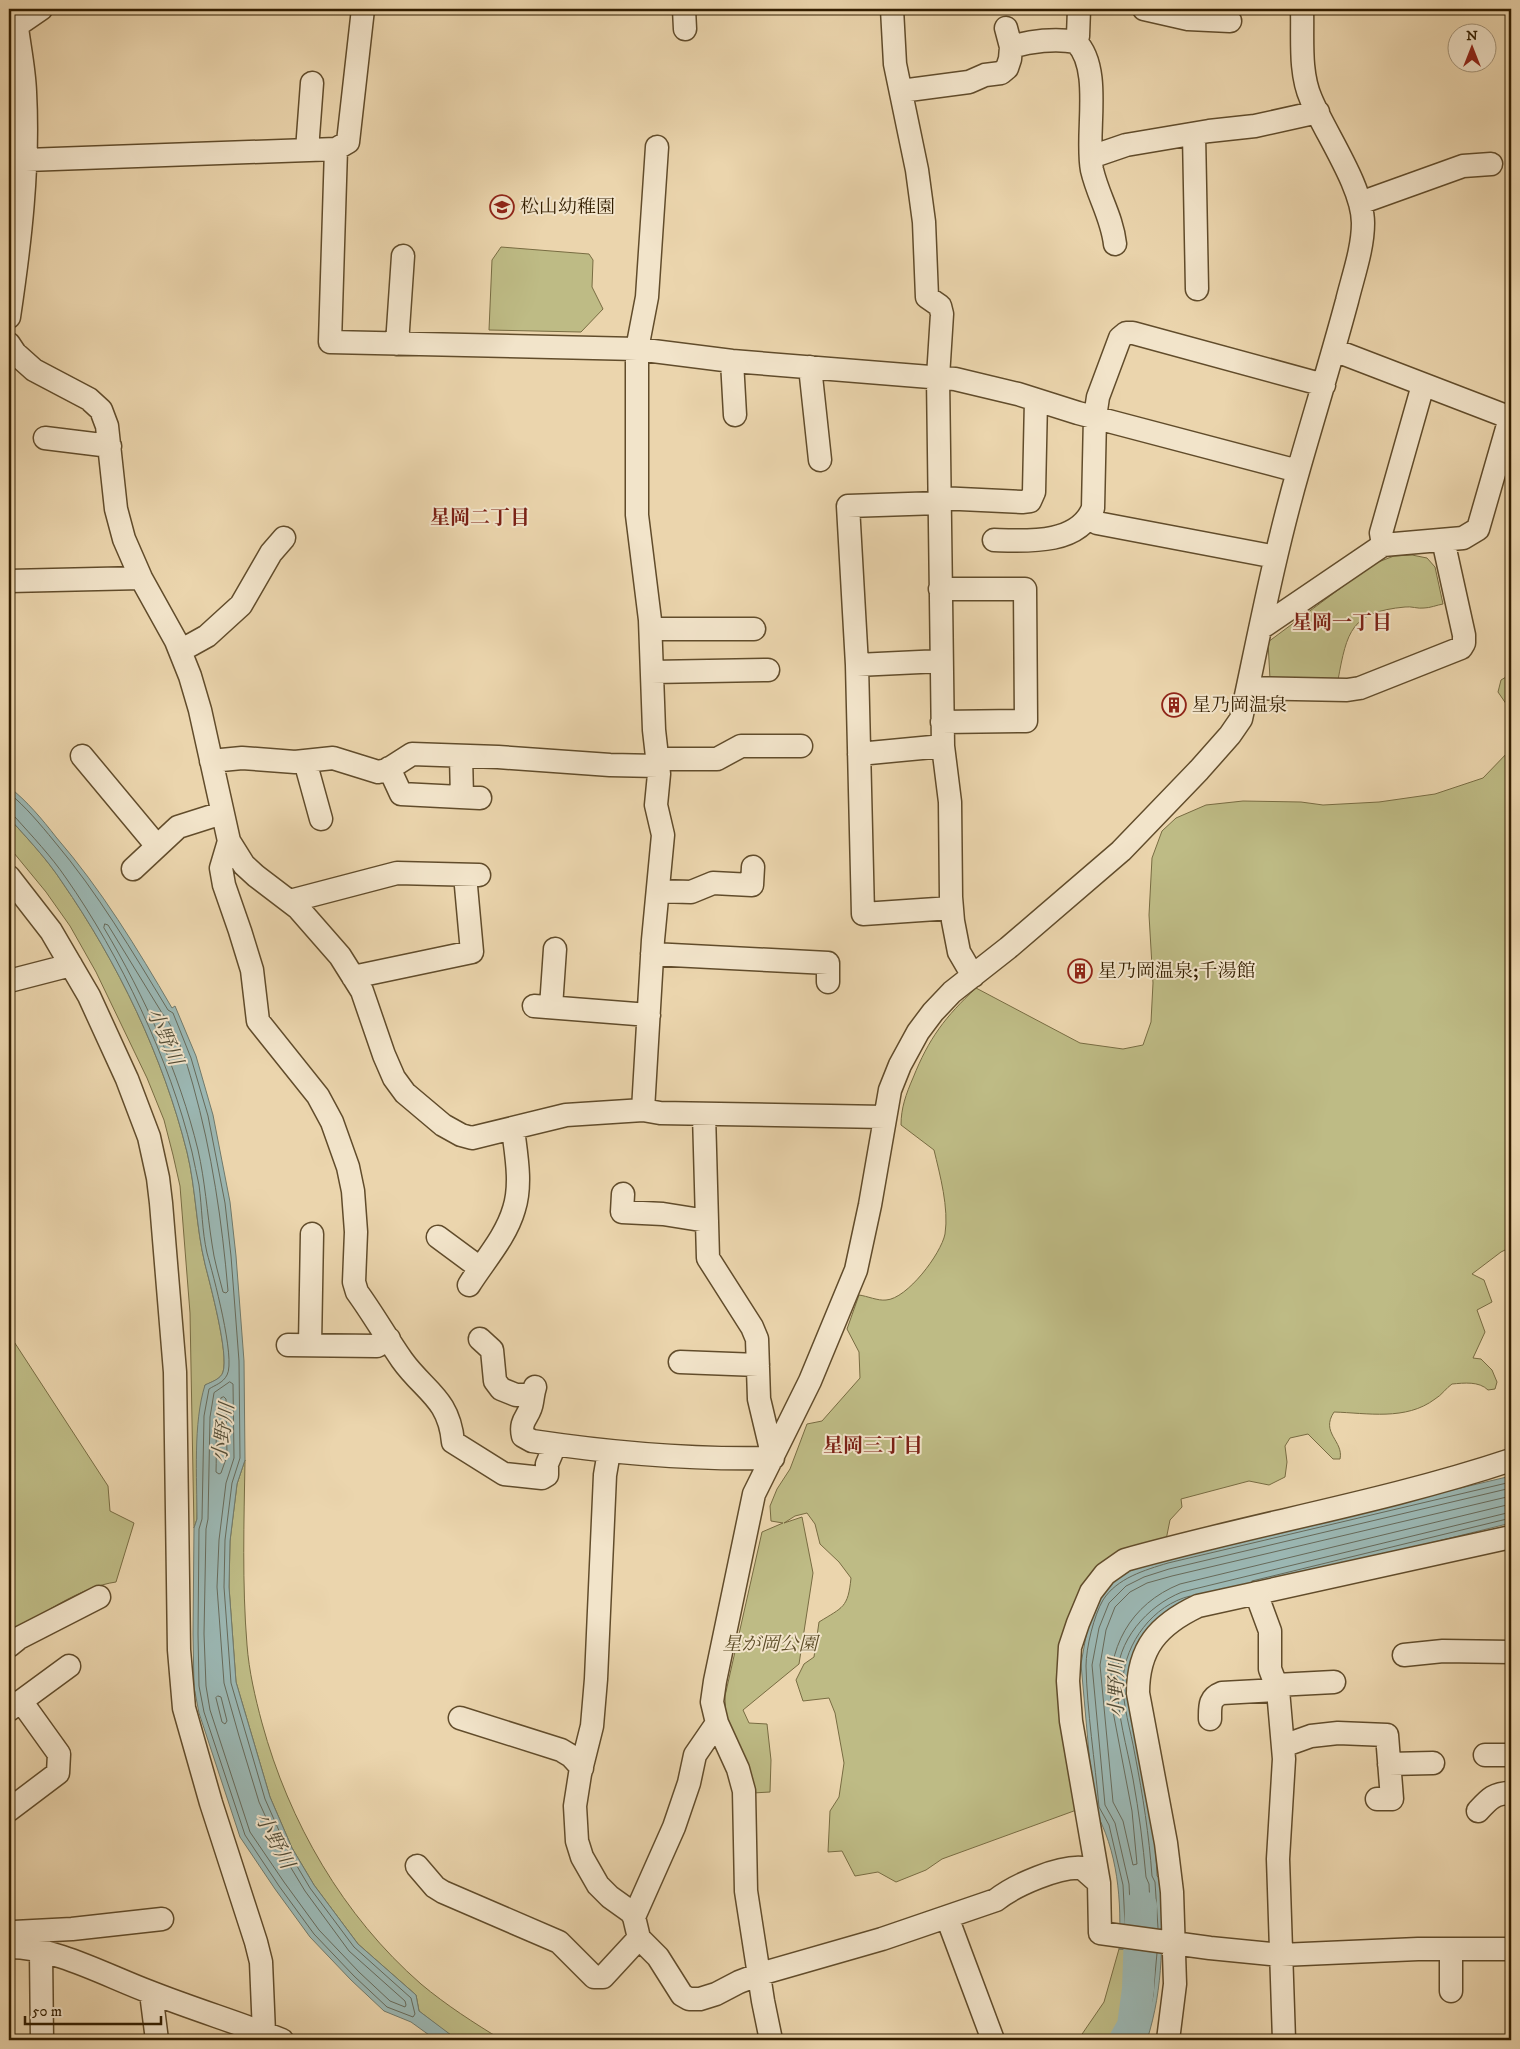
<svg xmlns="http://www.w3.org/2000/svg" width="1520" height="2049" viewBox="0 0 1520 2049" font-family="'IM FELL DW Pica','Noto Serif JP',serif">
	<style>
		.green { fill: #bebb85; stroke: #786c42 }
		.water { fill: #9bb7b3; stroke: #717a6b }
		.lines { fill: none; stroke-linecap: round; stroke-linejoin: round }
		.shore { stroke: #676a5a; stroke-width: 1 }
		.river { stroke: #9bb7b3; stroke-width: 32 }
		.minor-casing { stroke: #614c2b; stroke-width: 25 }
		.minor { stroke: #f2e4ca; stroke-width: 22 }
		.labels { text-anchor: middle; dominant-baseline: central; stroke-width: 4; stroke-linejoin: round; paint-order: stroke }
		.poi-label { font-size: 19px; fill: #331e00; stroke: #f2e4ca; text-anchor: start }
		.park-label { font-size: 19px; font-style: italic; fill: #5d4d28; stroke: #f2e4ca }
		.neighbourhood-label { font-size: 20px; font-weight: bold; fill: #7a1f14; stroke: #f2e4ca }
		.water-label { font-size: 20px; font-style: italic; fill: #524c36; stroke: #f2e4ca }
	</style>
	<rect width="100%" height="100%" fill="#ebd5ad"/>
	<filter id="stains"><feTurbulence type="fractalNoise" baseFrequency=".004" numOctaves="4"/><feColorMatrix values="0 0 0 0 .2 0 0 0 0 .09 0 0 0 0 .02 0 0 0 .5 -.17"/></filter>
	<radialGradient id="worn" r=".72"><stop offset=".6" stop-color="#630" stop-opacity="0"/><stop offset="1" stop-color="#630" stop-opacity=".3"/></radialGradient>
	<path class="green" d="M501,247L589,254L593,260L592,287L603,309L581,332L489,330L492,260Z
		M1412,555L1427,558L1435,567L1443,604C1437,605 1430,608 1424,608C1418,609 1411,606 1405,607C1351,612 1347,631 1338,680L1270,679L1268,642L1373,564L1394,556Z
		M1511,674V711L1498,692L1501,680Z
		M1511,749V1247L1501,1252L1472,1274L1484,1280L1492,1302L1477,1310L1485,1332L1473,1358L1481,1359L1492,1370L1497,1382L1495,1389L1488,1390C1479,1381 1464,1383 1452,1384C1446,1388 1442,1395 1435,1399C1406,1421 1367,1413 1334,1412C1320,1433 1344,1441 1340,1459H1333L1308,1434L1290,1438L1285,1446L1287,1462L1285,1477L1269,1485L1249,1481L1181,1499L1182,1507L1170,1520L1166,1540L1127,1551L1063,1636L1082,1808L942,1859L926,1870L896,1882L878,1872L855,1876L842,1851L828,1852L830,1811L839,1797L844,1763L835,1713L829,1698L803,1701L796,1680L804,1664L814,1657L819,1622C843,1607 848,1608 851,1578L839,1562L820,1544L815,1524L807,1513L795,1516L784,1523L802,1517L813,1573L799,1664L743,1710L749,1723L767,1724L771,1760L770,1792L753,1793L726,1728L725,1696L762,1532L783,1523L771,1521L770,1506L777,1489L790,1469L807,1424L822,1421L860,1378L859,1352L847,1329L859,1295C867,1296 878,1301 886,1300C907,1299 941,1254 945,1234C949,1208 940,1175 934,1150L901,1125C901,1108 906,1094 913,1078C929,1038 945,1017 976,988L1080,1043L1123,1049L1143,1045L1151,1022L1153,983L1149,915L1152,858L1162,831L1176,818L1206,805L1243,801L1301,802L1323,805L1379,802L1435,794L1483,778Z
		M9,818C27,838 47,859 62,882C118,963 163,1056 187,1152C196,1189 196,1227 205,1264C210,1284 229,1354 223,1372C221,1379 212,1382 205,1385L198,1460L197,1519L194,1528L190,1313L180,1186L173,1155L164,1120L147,1078L96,972L70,926L46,892L9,847Z
		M9,1334L108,1486L110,1511L134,1523L116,1582C80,1587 38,1616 9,1636Z
		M245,1460C244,1521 242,1584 247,1645C249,1671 255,1697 262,1723C289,1822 343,1916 421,1984C446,2005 474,2023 502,2040H462L455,2039L419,2011L416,1995L358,1944L314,1885L292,1848L270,1797L236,1682L229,1587L230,1541L237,1484Z
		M1119,1949L1140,1950L1133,2026L1125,2040H1078L1104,2002Z"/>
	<path class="water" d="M9,787C27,801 42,819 56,837C101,889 137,948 172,1008L175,1006L196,1056L213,1115L230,1202L236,1256L244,1361L245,1460L237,1484L230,1541L229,1587L236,1682L270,1797L292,1848L314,1885L358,1944L416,1995L419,2011L455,2038L462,2040H436L411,2022L384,2011L351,1980L310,1937L275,1889L240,1837L199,1713L194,1687L193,1634L194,1528L197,1519C197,1478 193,1423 205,1385C211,1382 221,1379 223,1372C229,1354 210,1284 205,1264C196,1227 196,1189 187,1152C163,1056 118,963 62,882C47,859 27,838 9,818Z
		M1511,1476V1523L1321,1570L1145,1634L1157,1876L1160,1879C1163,1934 1164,1987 1147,2040H1125L1133,2026L1140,1951L1119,1949C1122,1902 1118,1850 1094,1809L1081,1664L1088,1625L1099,1597L1119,1577L1140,1566L1166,1558Z"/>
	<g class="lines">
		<path class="shore" d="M9,793C26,807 40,824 54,841C98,893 132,951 168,1010L173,1013L191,1058L208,1116L225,1203L231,1256L239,1361L240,1458L232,1483L225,1540L224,1587L231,1683L265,1799L288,1851L310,1888L354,1947L411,1998L415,2014L413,2017L387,2007L354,1976L314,1934L279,1886L245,1835L204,1712L199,1686L198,1634L199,1529L202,1519L204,1416L209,1389C215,1385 223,1383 227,1375C236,1359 213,1274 207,1253C202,1231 202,1208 199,1185C197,1174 194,1163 192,1152C170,1060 120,955 66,878C51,856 32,836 15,817L9,815
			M105,924L108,925L162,1013C178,1032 186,1061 193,1085C212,1153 222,1221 228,1291L226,1293L223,1292C219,1276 214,1260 212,1244C207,1212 205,1181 198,1150C179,1072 145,997 104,928Z
			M230,1382L233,1384L234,1458L226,1483L219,1540L217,1587L224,1683L239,1736L259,1802L282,1853L305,1891L349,1951L405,2001L406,2005L405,2007L390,2001L359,1972L319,1930L284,1882L250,1832L210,1710L206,1686L204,1634L206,1529L208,1519L210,1417L214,1393Z
			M224,1397L226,1399L227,1456L221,1473L219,1474L216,1472C217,1450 214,1418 221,1398Z
			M1511,1496L1172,1576L1147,1583L1130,1592L1115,1607L1106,1630L1100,1665L1113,1802L1123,1821L1133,1865L1137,1864L1132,1811L1111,1701C1106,1649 1130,1604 1180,1584L1511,1504
			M1252,1581L1511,1518
			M218,1696L221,1697L227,1721L225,1724L222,1722L216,1698Z
			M1125,1924L1123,1885L1109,1825L1099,1807C1095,1762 1087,1711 1086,1666C1086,1648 1094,1615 1103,1600C1117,1578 1145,1570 1168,1563L1511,1482
			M1131,1925L1129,1884L1115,1823L1105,1805L1092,1665L1099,1628L1109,1603L1126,1586L1144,1577L1169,1569L1511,1488
			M1151,1927L1149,1884L1146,1877C1143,1844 1139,1812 1133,1779C1127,1747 1117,1714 1117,1681C1116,1641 1147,1606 1182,1592L1511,1512
			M1158,1928L1155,1882L1152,1876C1149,1835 1143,1796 1135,1755C1131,1731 1122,1704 1123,1680C1125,1643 1153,1605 1190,1596
			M1131,2040L1138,2027L1145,1952
			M1143,2040L1153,1996L1157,1953"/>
		<path class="river" d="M1125,2040L1133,2026L1138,1989L1141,1906"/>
		<g class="minor-casing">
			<path id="minor" d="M684,9L685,29
				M892,9L895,64L917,170L924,222L927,297L940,306L942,314L938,377L943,746L950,802L951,897L953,921L959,952L973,976
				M1144,9L1188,19L1230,21
				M9,31L41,9
				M1076,42L1078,36L1079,9
				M1011,47C1030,41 1056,38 1076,42C1103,69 1085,135 1092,170C1098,196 1112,217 1115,244
				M901,91L969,82L985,75L1001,73L1007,68L1010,59L1011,47L1006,28
				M1194,134L1197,289
				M657,147L647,297L637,349V515L650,620L654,730L659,774L656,805L663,835L653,940L643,1110L660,1113L884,1117
				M336,149L348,142L363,9
				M307,150L312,83
				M1091,157L1126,145L1209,131L1255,126L1318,112
				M26,160L336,149L330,342L637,349L732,361L955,379L1018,394L1078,413L1298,471
				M1360,203L1463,166L1491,164
				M9,317C20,243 29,167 25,92C24,64 17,37 15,9
				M9,344L15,353L34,370L89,399L101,410L107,426L116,509L124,539L141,578L176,641L190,676L200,710L229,841L244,865L256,876L298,908L340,956L362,991L384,1055L394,1078L405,1093L443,1125L461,1135L472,1138L566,1115L643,1110
				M397,344L403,256
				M1334,350L1511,418
				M732,361L735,415
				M810,367L820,460
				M45,438L110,446
				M939,498L1022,502L1030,501L1034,492L1036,400
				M939,503L848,506L857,665L863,914L951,908
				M1089,518L1097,523L1276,557
				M994,540C1026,541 1079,545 1093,508L1095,417L1098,397L1120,338L1126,333H1133L1324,385
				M1383,545L1381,533L1423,385
				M9,581L141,578
				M940,589H1025L1026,721L942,722
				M1261,628L1383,545L1463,538L1478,529L1510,418
				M651,629H754
				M180,651L207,636L241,605L271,553L284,538
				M857,665L941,661
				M652,672L768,670
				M1248,688L1347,690L1360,688L1461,648L1464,643V635L1443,540
				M859,754L943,746
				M82,756L157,846
				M461,756L462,797
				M657,759H717L741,746H801
				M211,761L242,758L295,762L333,758L378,772L387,770L412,754L498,757L610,765L658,766
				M305,761L321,819
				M389,768L401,794L480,798
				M229,841L221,868L224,885L240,931L252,970L258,1021L318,1096L332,1122L348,1167L353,1191L356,1232L354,1282L357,1292C373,1314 386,1337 402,1360C424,1391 449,1398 453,1442L504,1474L542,1478L547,1475V1464L555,1445
				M133,869L178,827L222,813
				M9,877L51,931L89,996L127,1079L149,1137L158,1178L161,1203L175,1372L179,1650L184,1708L211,1803L256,1942L261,1962L264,2033
				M658,891L691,892L713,883L752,885L753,867
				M290,901L397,873L479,875
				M652,954L828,963V982
				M353,977L472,952L465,875
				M9,981L71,965
				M534,1006L649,1015
				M551,1007L555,949
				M623,1194L622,1212L663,1214L707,1221
				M438,1237L480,1268
				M469,1285C484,1261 506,1237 514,1209C522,1184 516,1154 513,1129
				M480,1339L492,1350L495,1381L501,1389L516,1395H532
				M288,1345L377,1346L389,1339
				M310,1345L312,1234
				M680,1362L758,1365
				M535,1387C533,1393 533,1397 532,1402C530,1417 519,1419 523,1436L532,1441C612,1453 692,1460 773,1458L759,1399L757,1339L752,1327L708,1258L704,1114
				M609,1452L605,1475L596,1679L592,1726L580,1774L575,1806L577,1841L582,1857L598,1885L610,1897L631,1912L634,1917L639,1938L658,1957L682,1995L689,1999H700L716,1994L739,1982L760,1974L882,1939L996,1900C1015,1885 1059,1866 1082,1868L1099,1883L1100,1933L1210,1948L1281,1955L1418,1949H1511
				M1256,1593L1270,1631V1669L1278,1690L1284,1759L1278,1859L1284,2040
				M9,1646L19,1638L99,1597
				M1404,1655L1443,1651L1511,1652
				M1276,1685L1334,1682
				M9,1710L69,1666
				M460,1718L561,1750L571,1756L582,1768
				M1210,1719C1210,1706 1209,1698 1222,1693L1278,1690
				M1283,1746L1311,1736L1338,1733L1387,1735L1392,1799H1377
				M1485,1755H1511
				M1389,1764L1433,1763
				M9,1810L58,1773L59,1754L21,1701
				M1478,1811C1489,1799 1494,1793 1511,1793
				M417,1866L435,1887L443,1892L559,1942L594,1977H603L639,1938
				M1099,1883L1071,1721L1068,1681L1070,1647L1078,1623L1091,1592L1105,1574L1125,1560C1253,1524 1385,1502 1511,1460
				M634,1917L674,1827L689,1783L695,1755L717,1723
				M947,1917L993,2040
				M14,1932L72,1929L162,1919
				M9,1947C55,1947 107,1976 150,1992C193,2009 239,2023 282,2040
				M1451,1949V1991
				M41,1952L42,2040
				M151,1993L157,2040
				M771,2040L763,2001L746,1891L744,1791L738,1769L717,1723L712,1702L715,1681L754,1494L810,1381L856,1270L870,1205L890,1090L900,1065L918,1032L933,1012L952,992L1008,948L1121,851L1199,770L1230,735L1241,719C1259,635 1275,551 1299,468C1315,412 1332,357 1347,301C1353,276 1363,249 1363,223C1363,187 1325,133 1311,99C1299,72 1303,37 1302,9
				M1168,2040L1175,1984L1172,1892L1166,1843L1138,1693C1138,1648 1158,1625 1198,1606L1511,1537"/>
		</g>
		<use href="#minor" class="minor"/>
	</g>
	<defs>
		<g id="school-ring" transform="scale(1.25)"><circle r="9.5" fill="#f2e4ca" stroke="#8f2418" stroke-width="1.5"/><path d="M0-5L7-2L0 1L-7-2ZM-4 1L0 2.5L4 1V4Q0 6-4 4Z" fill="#8f2418"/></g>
		<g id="building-ring" transform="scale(1.25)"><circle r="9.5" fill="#f2e4ca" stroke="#8f2418" stroke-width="1.5"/><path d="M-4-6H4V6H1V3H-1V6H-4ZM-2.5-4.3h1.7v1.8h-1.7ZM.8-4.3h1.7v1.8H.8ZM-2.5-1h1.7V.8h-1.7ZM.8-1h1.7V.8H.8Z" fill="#8f2418"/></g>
	</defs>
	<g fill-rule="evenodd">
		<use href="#school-ring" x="502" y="207"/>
		<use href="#building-ring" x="1174" y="705"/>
		<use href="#building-ring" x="1080" y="971"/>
	</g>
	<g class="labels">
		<g class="poi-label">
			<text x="520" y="207">松山幼稚園</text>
			<text x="1192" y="705">星乃岡温泉</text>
			<text x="1098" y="971">星乃岡温泉;千湯館</text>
		</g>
		<g class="park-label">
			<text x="770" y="1644">星が岡公園</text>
		</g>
		<g class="neighbourhood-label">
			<text x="480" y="518">星岡二丁目</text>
			<text x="1342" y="623">星岡一丁目</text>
			<text x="873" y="1446">星岡三丁目</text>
		</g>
		<g class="water-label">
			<text transform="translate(164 1037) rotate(66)">小野川</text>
			<text transform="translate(224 1433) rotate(-82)">小野川</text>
			<text transform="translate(1117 1688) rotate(-90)">小野川</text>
			<text transform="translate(274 1841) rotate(62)">小野川</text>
		</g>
	</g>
	<rect width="1520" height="2049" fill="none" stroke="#ebd5ad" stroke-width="30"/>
	<rect x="10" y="10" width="1500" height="2029" fill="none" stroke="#331e00" stroke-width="2.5"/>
	<rect x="15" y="15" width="1490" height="2019" fill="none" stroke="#331e00"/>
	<g transform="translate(1472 48)"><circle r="24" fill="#f2e4ca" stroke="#a69579"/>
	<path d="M0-4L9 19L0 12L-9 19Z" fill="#8f2418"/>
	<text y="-8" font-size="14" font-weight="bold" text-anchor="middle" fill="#331e00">N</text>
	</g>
	<path d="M25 2016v8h136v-8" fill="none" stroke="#331e00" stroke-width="2.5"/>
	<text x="32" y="2016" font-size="15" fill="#331e00" stroke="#f2e4ca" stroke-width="4" paint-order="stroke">50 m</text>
	<rect width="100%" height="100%" filter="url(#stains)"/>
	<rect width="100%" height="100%" fill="url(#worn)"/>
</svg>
